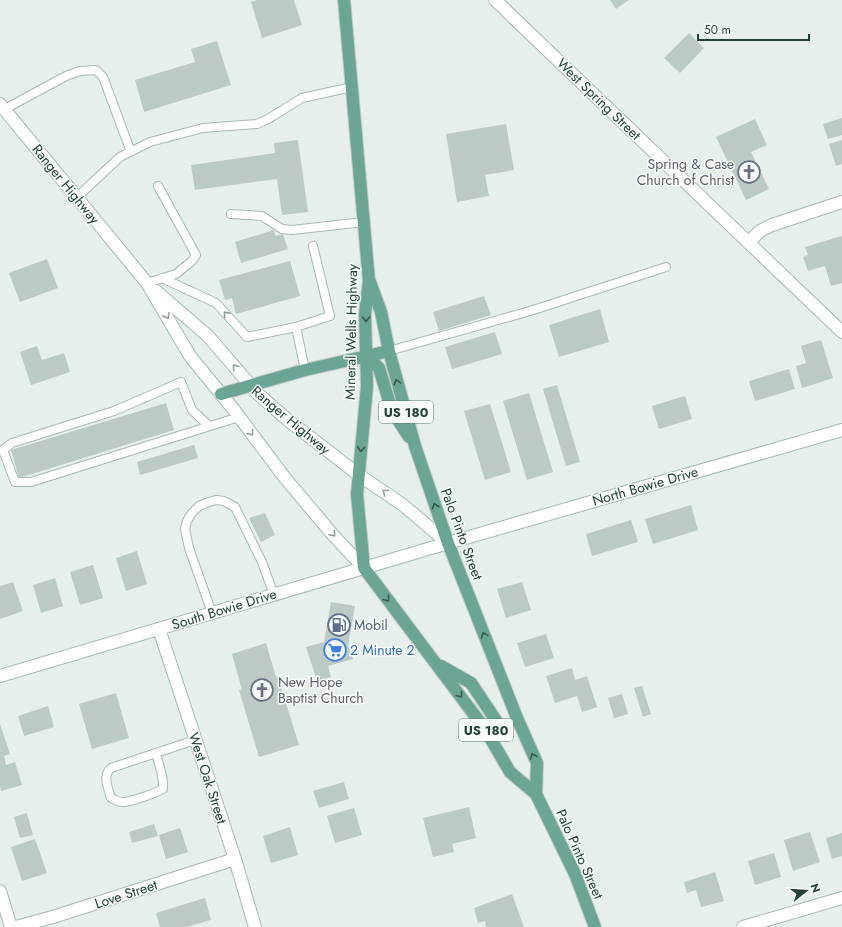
<svg xmlns="http://www.w3.org/2000/svg" width="842" height="927" viewBox="0 0 842 927" font-family="Jost,sans-serif">
	<style>
		.building { fill: #bbcac4 }
		.lines { fill: none; stroke-linecap: round; stroke-linejoin: round }
		.lane-casing { stroke: #a8b8b2; stroke-width: 10 }
		.street-casing { stroke: #a8b8b2; stroke-width: 14 }
		.secondary-casing { stroke: #a4bbb3; stroke-width: 14 }
		.primary-casing { stroke: #c2cac8; stroke-width: 14 }
		.lane { stroke: #fff; stroke-width: 8 }
		.street { stroke: #fff; stroke-width: 12 }
		.secondary { stroke: #fff; stroke-width: 12 }
		.primary { stroke: #6aa596; stroke-width: 12 }
		.oneway { stroke: #92a09c }
		.oneway2 { stroke: #365b51 }
		.labels { text-anchor: middle; dominant-baseline: central; stroke-width: 3; stroke-linejoin: round; paint-order: stroke }
		.shield { fill: #f7fbf9; stroke: #637a73; stroke-width: 1 }
		.shield-label { font-size: 13px; font-weight: bold; fill: #24423a }
		.street-label { font-size: 14px; fill: #24423a; stroke: #f7fbf9 }
		.worship-label { font-size: 14px; fill: #5b616d; stroke: #f7fbf9; text-anchor: end }
		.service-label { font-size: 14px; fill: #4e5e75; stroke: #f7fbf9; text-anchor: start }
		.shop-label { font-size: 14px; fill: #366cbe; stroke: #f7fbf9; text-anchor: start }
	</style>
	<rect width="100%" height="100%" fill="#e6efeb"/>
	<path class="building" d="M257,0H294L302,25L262,38L251,2Z
		M610,0H629L616,9Z
		M689,33L704,48L680,73L664,58Z
		M217,41L231,85L144,112L135,80L195,62L191,49Z
		M842,118V135L828,139L823,124Z
		M755,119L767,145L751,152L769,189L746,200L716,137Z
		M506,124L514,170L485,175L489,196L457,202L446,134Z
		M298,140L308,212L282,215L277,179L195,190L191,165L275,153L274,143Z
		M842,140V164L836,166L829,144Z
		M274,230L275,236L283,234L288,249L241,263L235,242Z
		M842,236V283L831,286L825,266L808,271L803,257L808,255L805,247Z
		M47,259L58,288L20,302L9,273Z
		M290,261L300,296L236,314L232,298L225,300L219,280Z
		M484,296L491,315L439,331L433,312Z
		M600,309L609,342L559,357L549,325Z
		M495,332L502,354L452,369L445,347Z
		M821,340L833,378L802,388L796,366L806,363L801,346Z
		M37,346L42,360L64,353L70,372L31,385L20,352Z
		M789,369L795,389L755,401L749,381Z
		M557,385L580,462L566,466L543,389Z
		M529,393L553,472L527,480L503,401Z
		M685,396L692,419L659,429L652,406Z
		M166,403L174,430L19,478L11,450Z
		M490,404L511,472L485,480L464,411Z
		M194,445L198,458L140,475L137,462Z
		M691,505L698,530L653,544L645,519Z
		M265,513L275,535L261,542L249,518Z
		M631,520L638,542L592,556L586,534Z
		M137,551L147,584L126,591L116,558Z
		M93,565L103,598L80,605L70,572Z
		M55,578L63,606L41,613L33,585Z
		M13,582L23,611L0,619V586Z
		M522,582L531,610L506,618L497,589Z
		M331,602L355,606L348,646L353,659L328,666L331,677L317,681L306,647L324,642Z
		M546,634L554,658L525,667L517,643Z
		M266,643L276,677H278L299,745L259,757L239,690H242L232,654Z
		M572,668L575,680L587,676L597,707L582,712L577,696L555,703L546,676Z
		M642,686L651,714L643,717L634,688Z
		M116,693L129,738L92,749L79,704Z
		M622,694L628,714L614,718L608,698Z
		M48,706L54,727L24,736L18,716Z
		M0,724L10,754L4,756L6,765L15,762L22,785L1,791L0,786Z
		M344,782L349,799L319,808L313,791Z
		M469,807L476,838L452,844L454,852L433,857L423,818Z
		M354,808L362,835L335,843L327,816Z
		M27,813L33,835L20,838L14,817Z
		M154,824L158,836L132,843L129,832Z
		M290,827L298,855L271,863L263,836Z
		M180,828L188,852L166,859L159,835Z
		M810,832L820,862L793,871L784,840Z
		M842,833V856L832,859L826,838Z
		M35,839L47,873L22,881L11,847Z
		M774,853L781,877L755,885L748,861Z
		M715,872L724,901L701,907L696,890L687,893L684,882Z
		M512,894L524,927H486L485,921L478,923L474,908Z
		M205,898L211,920L187,927H160L156,913Z"/>
	<g class="lines">
		<g class="lane-casing">
			<path id="lane" d="M5,109L66,76L80,71L96,70L103,77L131,152
				M77,197L120,157L150,142L203,128L257,124L268,119L302,98L352,87
				M231,214L262,216L282,229L292,230L364,222
				M162,278L216,303L247,337L296,327L330,316L313,246
				M147,283L176,274L192,261L196,255L158,186
				M296,327L305,370
				M389,351L530,311L666,267
				M209,426L192,410L181,382L114,411L12,443L3,450L15,482H31L239,417
				M212,613L189,548L185,529L187,521L192,513L199,506L209,502L216,500L224,501L235,507L262,562L274,595
				M156,753C159,765 164,777 163,789C156,793 131,802 123,802C118,802 115,800 111,798C108,787 102,776 111,768L195,740"/>
		</g>
		<g class="street-casing">
			<path id="street" d="M495,0L842,332
				M749,242L760,231L772,225L842,202
				M159,629L235,859L255,927
				M0,891L11,927
				M16,927L56,916L235,859
				M743,927L842,898"/>
		</g>
		<g class="secondary-casing">
			<path id="secondary" d="M0,104L147,283L190,356L234,410L285,478L333,535L364,568
				M156,291L208,336L258,394L289,421L359,475L403,505L448,543
				M0,676L448,543L842,430"/>
		</g>
		<g class="primary-casing">
			<path id="primary" d="M344,0L369,281L365,314L367,386L357,494L364,568L485,729L510,772L536,794L575,874L595,927
				M370,282L381,312L389,351L415,446L448,543L517,718L537,763L536,794
				M367,356L379,368L392,411L409,437
				M221,394L305,370L389,351
				M441,666L471,683L499,725"/>
		</g>
		<use href="#lane" class="lane"/>
		<use href="#street" class="street"/>
		<use href="#secondary" class="secondary"/>
		<use href="#primary" class="primary"/>
	</g>
	<defs><path id="oneway-chevron" d="M-2-3.5L2.5 0L-2 3.5" fill="none" stroke-width="1.6" stroke-linecap="round" stroke-linejoin="round"/></defs>
	<g class="oneway">
		<use href="#oneway-chevron" transform="translate(226 314) rotate(-132)"/>
		<use href="#oneway-chevron" transform="translate(167 316) rotate(59)"/>
		<use href="#oneway-chevron" transform="translate(235 367) rotate(-131)"/>
		<use href="#oneway-chevron" transform="translate(251 433) rotate(53)"/>
		<use href="#oneway-chevron" transform="translate(385 492) rotate(-146)"/>
		<use href="#oneway-chevron" transform="translate(333 534) rotate(49)"/>
	</g>
	<g class="oneway2">
		<use href="#oneway-chevron" transform="translate(366 319) rotate(89)"/>
		<use href="#oneway-chevron" transform="translate(397 382) rotate(-105)"/>
		<use href="#oneway-chevron" transform="translate(361 449) rotate(95)"/>
		<use href="#oneway-chevron" transform="translate(435 506) rotate(-109)"/>
		<use href="#oneway-chevron" transform="translate(387 599) rotate(53)"/>
		<use href="#oneway-chevron" transform="translate(484 635) rotate(-111)"/>
		<use href="#oneway-chevron" transform="translate(460 695) rotate(53)"/>
		<use href="#oneway-chevron" transform="translate(533 756) rotate(-113)"/>
	</g>
	<defs>
		<g id="church-ring" transform="scale(1.15)"><circle r="9.5" fill="#f7fbf9" stroke="#6b7280" stroke-width="1.5"/><path d="M-1.2-6h2.4v3.5h3.3v2.4h-3.3V6h-2.4V-.1h-3.3v-2.4h3.3Z" fill="#6b7280"/></g>
		<g id="fuel-ring" transform="scale(1.15)"><circle r="9.5" fill="#f7fbf9" stroke="#5c6f8a" stroke-width="1.5"/><path d="M-5.5-6h7V0h2V4h1.3V-2.5L3-4.5l.8-.8L6-3V5H2.5V1h-1V6h-7ZM-4.2-4.7v3.2H.2V-4.7Z" fill="#5c6f8a"/></g>
		<g id="supermarket-ring" transform="scale(1.15)"><circle r="9.5" fill="#f7fbf9" stroke="#3f7fe0" stroke-width="1.5"/><path d="M-6-5.5h2.5l.6 2H6L4.5 2H-2.5L-4.4-4H-6ZM-1.5 3.2a1.3 1.3 0 1 0 .1 0ZM3 3.2a1.3 1.3 0 1 0 .1 0Z" fill="#3f7fe0"/></g>
	</defs>
	<g fill-rule="evenodd">
		<use href="#church-ring" x="749" y="172"/>
		<use href="#fuel-ring" x="339" y="625"/>
		<use href="#supermarket-ring" x="335" y="650"/>
		<use href="#church-ring" x="262" y="690"/>
	</g>
	<g class="labels">
		<g class="shield">
			<rect x="379" y="401" width="54" height="22" rx="3"/>
			<rect x="459" y="719" width="54" height="22" rx="3"/>
		</g>
		<g class="shield-label">
			<text x="406" y="412">US 180</text>
			<text x="486" y="730">US 180</text>
		</g>
		<g class="street-label">
			<text transform="translate(599 99) rotate(44)">West Spring Street</text>
			<text transform="translate(66 184) rotate(51)">Ranger Highway</text>
			<text transform="translate(351 332) rotate(-89)">Mineral Wells Highway</text>
			<text transform="translate(291 420) rotate(40)">Ranger Highway</text>
			<text transform="translate(645 486) rotate(-16)">North Bowie Drive</text>
			<text transform="translate(462 534) rotate(70)">Palo Pinto Street</text>
			<text transform="translate(224 609) rotate(-17)">South Bowie Drive</text>
			<text transform="translate(208 778) rotate(72)">West Oak Street</text>
			<text transform="translate(580 854) rotate(66)">Palo Pinto Street</text>
			<text transform="translate(126 894) rotate(-18)">Love Street</text>
		</g>
		<g class="worship-label">
			<text x="734" y="164">Spring &amp; Case<tspan x="734" dy="16">Church of Christ</tspan></text>
			<text x="278" y="682" text-anchor="start">New Hope<tspan x="278" dy="16">Baptist Church</tspan></text>
		</g>
		<g class="service-label">
			<text x="354" y="625">Mobil</text>
		</g>
		<g class="shop-label">
			<text x="350" y="650">2 Minute 2</text>
		</g>
	</g>
	<g transform="translate(806 891) rotate(73)" stroke="#f7fbf9" stroke-width="3" paint-order="stroke">
	<path d="M0-3L7 15L0 10L-7 15Z" fill="#24423a"/>
	<text y="-6" font-size="11" font-weight="bold" text-anchor="middle" fill="#24423a">N</text>
	</g>
	<path d="M698 34v6h111v-6" fill="none" stroke="#24423a" stroke-width="2"/>
	<text x="704" y="34" font-size="12" fill="#24423a" stroke="#f7fbf9" stroke-width="3" paint-order="stroke">50 m</text>
</svg>
